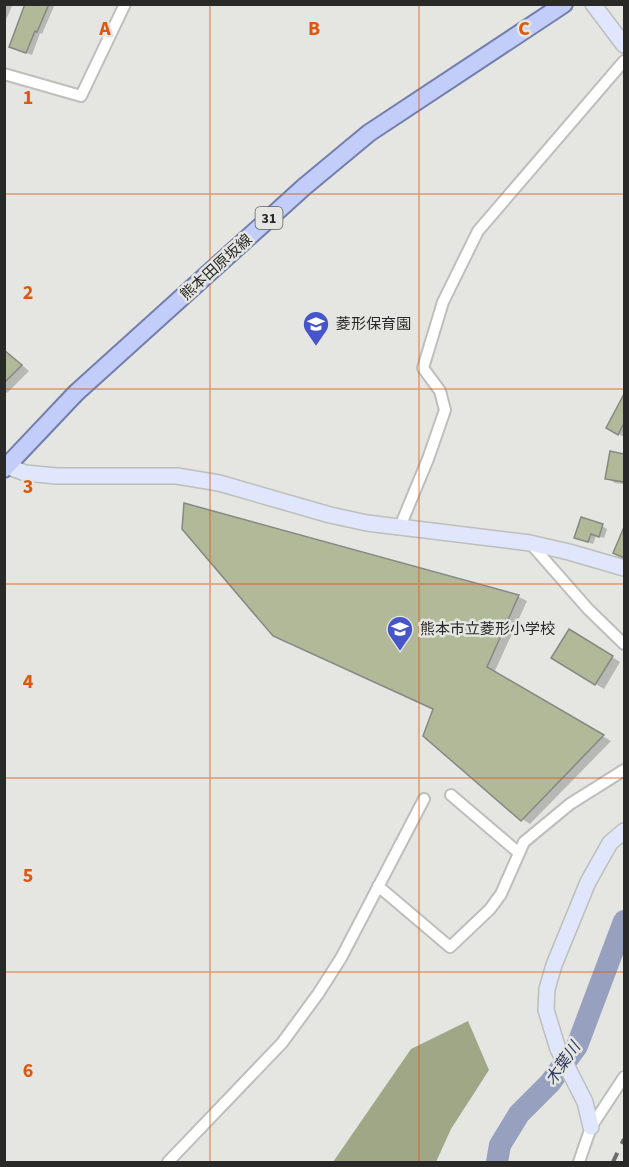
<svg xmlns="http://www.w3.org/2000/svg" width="629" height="1167" viewBox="0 0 629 1167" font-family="'Source Sans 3','Noto Sans JP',sans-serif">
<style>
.forest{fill:#9fa787}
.shadow{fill:#0003}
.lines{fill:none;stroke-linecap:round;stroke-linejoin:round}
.river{stroke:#97a0be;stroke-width:22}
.building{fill:#b1b999;stroke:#878884;stroke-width:1.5}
.street-casing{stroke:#bdbfba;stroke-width:14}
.secondary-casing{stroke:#bdbfba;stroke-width:18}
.primary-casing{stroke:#727ead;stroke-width:20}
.street{stroke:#fff;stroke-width:10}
.secondary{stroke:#e0e6fc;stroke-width:15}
.primary{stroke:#c2cdf9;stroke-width:16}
.rail{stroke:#6c6d6a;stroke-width:4;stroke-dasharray:10 10;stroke-linecap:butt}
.grid{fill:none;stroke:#de570d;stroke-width:1.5;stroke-opacity:0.55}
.labels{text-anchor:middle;stroke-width:5;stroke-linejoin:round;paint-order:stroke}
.shield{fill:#e5e6e1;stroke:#616260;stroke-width:1.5}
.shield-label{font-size:14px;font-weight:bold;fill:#292a28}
.street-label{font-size:15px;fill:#292a28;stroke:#e5e6e1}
.poi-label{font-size:15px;fill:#292a28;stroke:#e5e6e1;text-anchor:start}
.water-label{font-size:16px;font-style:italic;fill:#2e3762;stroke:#e5e6e1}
.grid-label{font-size:20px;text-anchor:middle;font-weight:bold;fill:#de570d;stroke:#e5e6e1;stroke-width:5;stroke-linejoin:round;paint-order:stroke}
</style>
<rect width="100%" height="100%" fill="#e5e6e1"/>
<path class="forest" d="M468 1021 489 1070 451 1129 436 1162H333L411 1049Z"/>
<path class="shadow" d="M4 4H13L4 24Z
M27 4H55L42 34 40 33 32 55 16 49Z
M4 350 29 371 7 393 4 391Z
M624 399V437L608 428Z
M611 453 624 456V484L615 483 607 478Z
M185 505 519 597 527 601 494 673 611 741 530 824 522 819 435 709Z
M602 526 607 529 604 538 596 536 593 544 581 540Z
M578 636 620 662 604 689 596 684Z"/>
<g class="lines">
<path class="river" d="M497 1162 500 1145 519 1114 550 1083 577 1046 624 921"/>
</g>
<path class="building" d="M25 4H49L37 32 35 31 26 53 9 47Z
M4 350 22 365 4 383Z
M624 394V423L618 435 606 428Z
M610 451 624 454V482L605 479Z
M184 503 519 595 487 667 604 735 521 821 423 736 433 709 273 636 182 529Z
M581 517 603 524 599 537 591 534 588 542 574 538Z
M624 527V558L613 553Z
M569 629 613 656 595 685 551 658Z"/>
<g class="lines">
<g class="street-casing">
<path id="street" d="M4 74 81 96 125 4
M399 529 428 459 445 410 440 391 423 368 443 302 478 231 624 61
M530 543 588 609 624 644
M451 795 519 853
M378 886 450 947 490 909 501 894 524 842 570 804 624 770
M168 1162 282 1043 318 994 341 958 424 799
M579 1162 591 1127 624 1077"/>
</g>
<g class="secondary-casing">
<path id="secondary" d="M593 4 624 45
M4 465 25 473 57 476H177L219 483 330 515 367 523 530 543 569 552 624 568
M591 1127 585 1102 558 1049 546 1010 547 989 554 965 588 882 610 843 624 831"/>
</g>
<g class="primary-casing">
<path id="primary" d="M4 469 76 393 304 187 369 133 564 4"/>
</g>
<use href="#street" class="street"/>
<use href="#secondary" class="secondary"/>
<use href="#primary" class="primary"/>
<path class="rail" d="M613 1162 624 1139"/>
</g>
<path class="grid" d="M210 4V1162M419 4V1162M4 194H624M4 389H624M4 584H624M4 778H624M4 972H624"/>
<defs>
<g id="school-pin" transform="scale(1.35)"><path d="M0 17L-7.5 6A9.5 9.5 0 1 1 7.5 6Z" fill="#4755ca" stroke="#e5e6e1"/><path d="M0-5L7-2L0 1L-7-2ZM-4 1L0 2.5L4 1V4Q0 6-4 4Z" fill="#fff"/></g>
</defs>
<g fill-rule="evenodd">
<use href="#school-pin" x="316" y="324"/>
<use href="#school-pin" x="400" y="629"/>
</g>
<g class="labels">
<rect class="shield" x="255.5" y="207" width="27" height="22" rx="4.5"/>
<g class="shield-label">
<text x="269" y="223">31</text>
</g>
<g class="street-label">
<text transform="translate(216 267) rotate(-42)" y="5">熊本田原坂線</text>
</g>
<g class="poi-label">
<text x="336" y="329">菱形保育園</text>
<text x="420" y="634">熊本市立菱形小学校</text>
</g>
<g class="water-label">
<text transform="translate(562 1063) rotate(-55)" y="6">木葉川</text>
</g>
</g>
<g class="grid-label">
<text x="105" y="35">A</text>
<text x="314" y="35">B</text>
<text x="524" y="35">C</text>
<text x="28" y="104">1</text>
<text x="28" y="299">2</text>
<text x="28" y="493">3</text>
<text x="28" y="688">4</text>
<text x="28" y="882">5</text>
<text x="28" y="1077">6</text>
</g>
<rect width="629" height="1167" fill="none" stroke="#292a28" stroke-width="12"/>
</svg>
